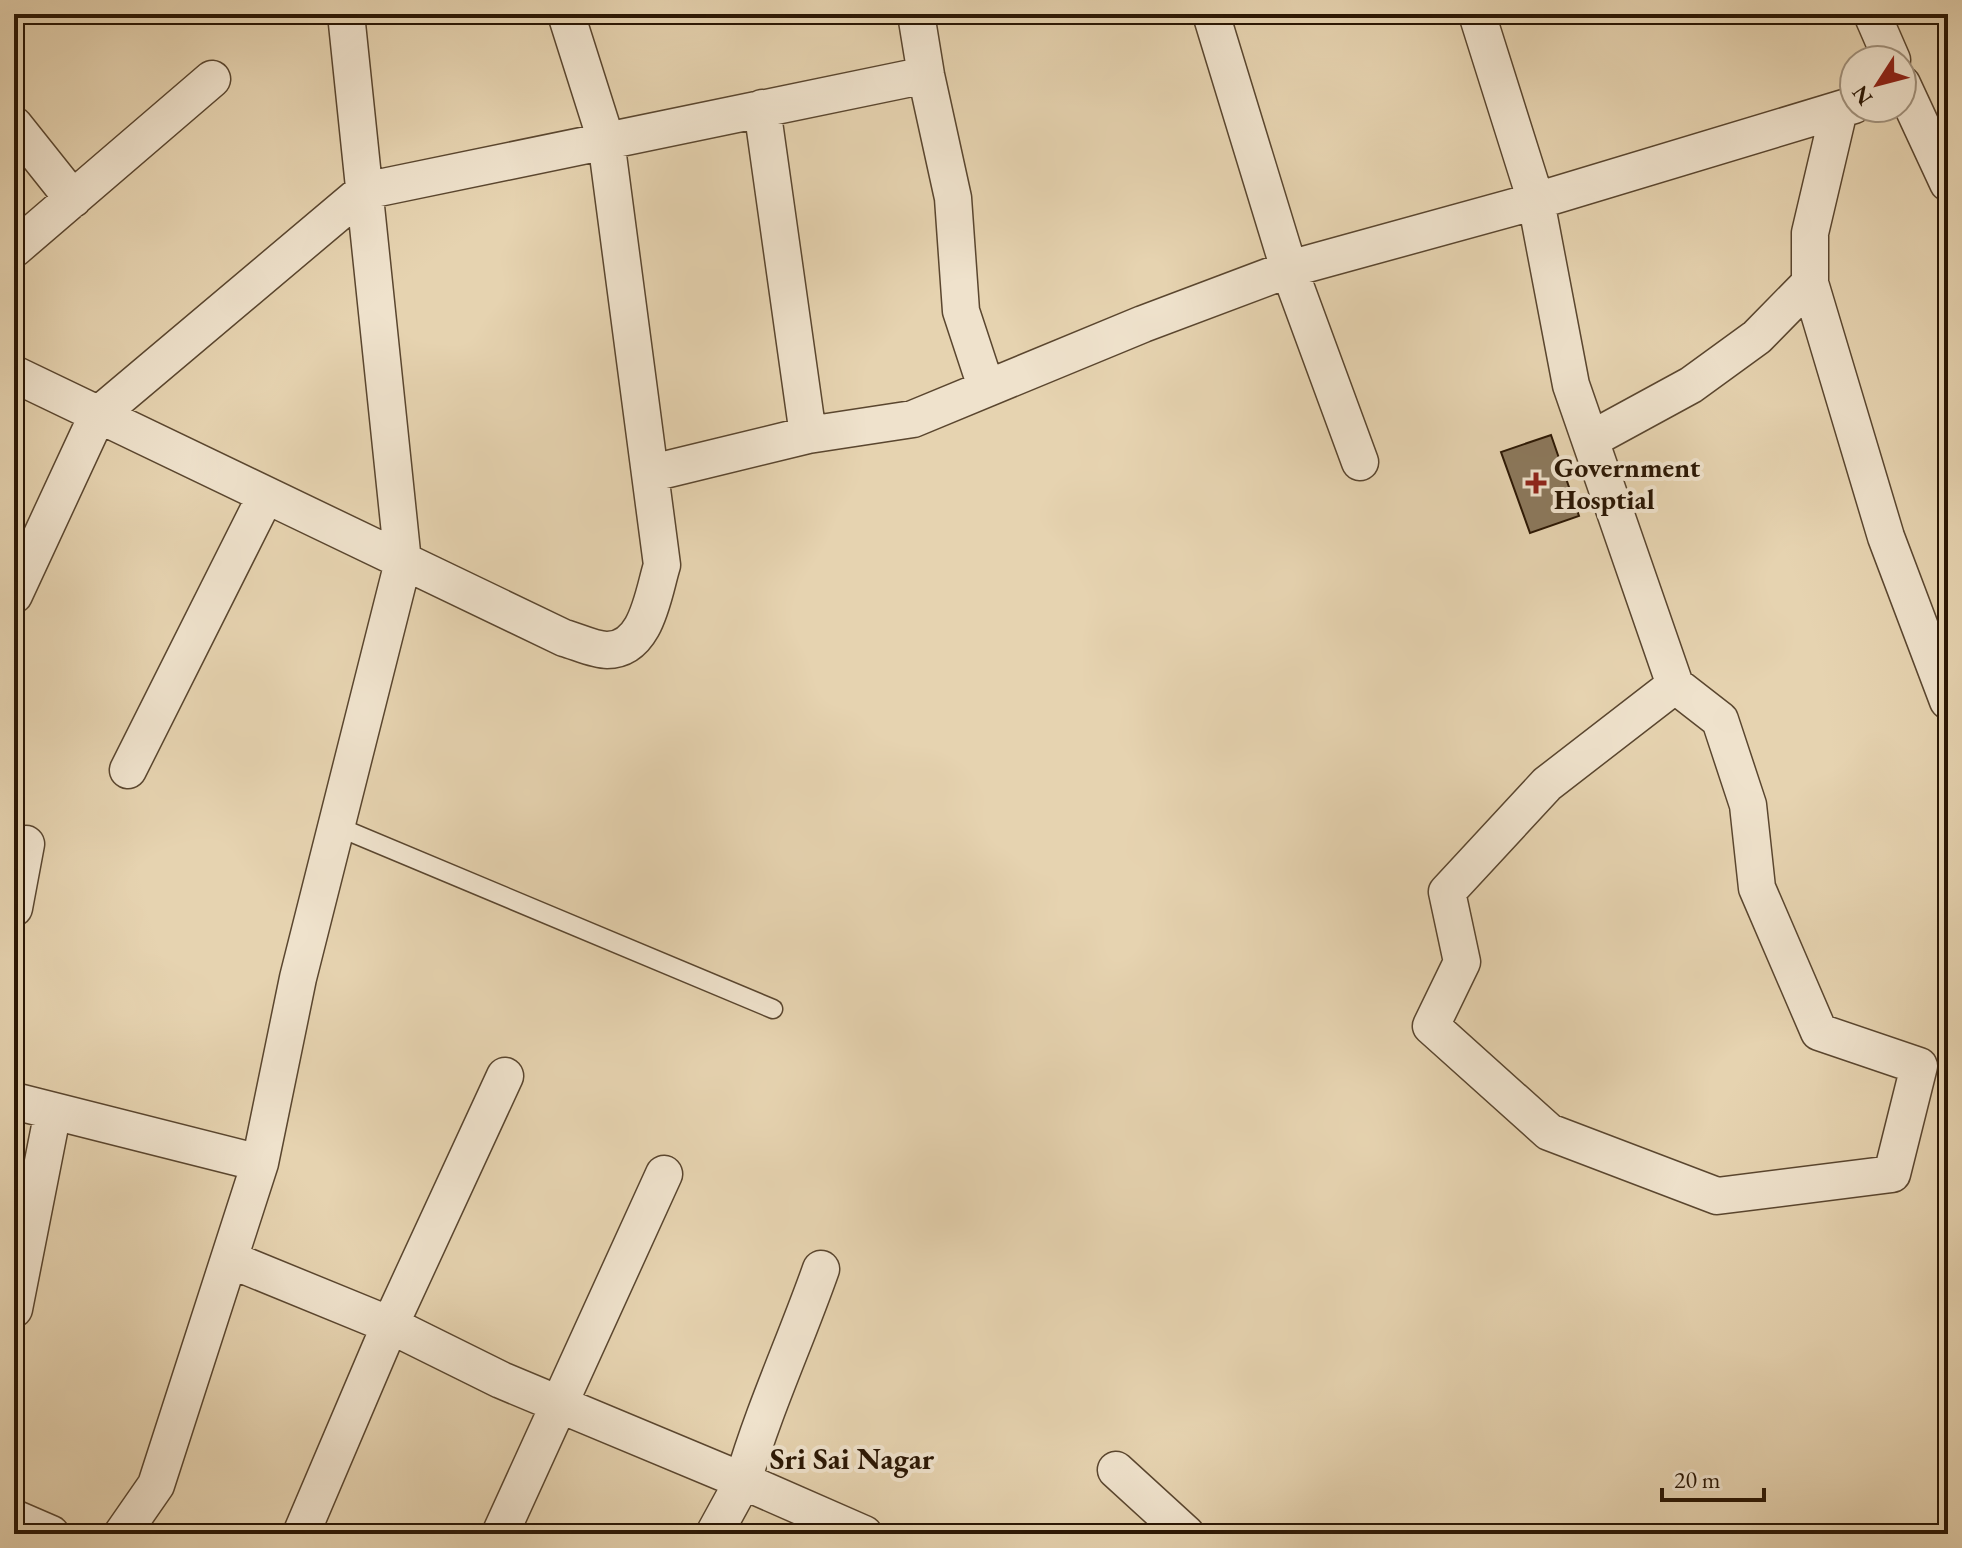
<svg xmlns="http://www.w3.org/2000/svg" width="1962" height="1548" viewBox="0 0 1962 1548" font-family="'EB Garamond',serif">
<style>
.building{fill:#8c795d;stroke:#2b1704;stroke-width:2}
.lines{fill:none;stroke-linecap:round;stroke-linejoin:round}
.lane-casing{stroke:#5a462f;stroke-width:21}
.street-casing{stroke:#5a462f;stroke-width:39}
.lane{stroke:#efe2cc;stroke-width:18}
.street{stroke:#efe2cc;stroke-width:36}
.poi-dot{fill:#8f2418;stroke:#efe2cc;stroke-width:3}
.labels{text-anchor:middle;stroke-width:8;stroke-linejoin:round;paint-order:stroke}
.poi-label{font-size:28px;font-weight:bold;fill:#2b1704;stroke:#efe2cc;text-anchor:start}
.neighbourhood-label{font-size:30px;font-weight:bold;fill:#2b1704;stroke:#efe2cc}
</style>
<rect width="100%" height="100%" fill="#e6d3b0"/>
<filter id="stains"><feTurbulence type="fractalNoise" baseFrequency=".0025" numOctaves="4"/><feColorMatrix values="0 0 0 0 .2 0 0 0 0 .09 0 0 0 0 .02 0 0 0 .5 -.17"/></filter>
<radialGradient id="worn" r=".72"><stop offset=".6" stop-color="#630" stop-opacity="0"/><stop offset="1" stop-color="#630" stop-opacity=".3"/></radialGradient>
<path class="building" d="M1551 435 1579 516 1530 533 1501 452Z"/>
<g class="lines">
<g class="lane-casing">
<path id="lane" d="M336 826 773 1009"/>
</g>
<g class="street-casing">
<path id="street" d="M916 14 926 75 953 198 961 311 986 387
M1211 14 1289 269 1360 462
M1477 14 1536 201 1571 385 1675 685 1720 720 1748 805 1757 888 1819 1032 1919 1066 1892 1174 1717 1196 1549 1132 1431 1026 1462 962 1447 892 1547 784 1675 685
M1872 14 1892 60
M1902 84 1948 183
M762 108 808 435
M1839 110 1810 233V283L1886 537 1948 701
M14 125 73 199
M14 249 212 79
M14 374 564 638C576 641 594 650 607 650 647 650 653 594 662 565L606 140 566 14
M1590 440 1691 385 1757 337 1810 283
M652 473 808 435 913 419 1143 324 1289 269 1536 201 1854 105
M14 595 97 416 364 191 926 75
M128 770 265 497
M14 908 26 844
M14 1101 260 1163
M231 1260 390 1325 501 1380 743 1481 714 1534
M821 1269C796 1340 764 1409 743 1481L864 1534
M14 1309 53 1111
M1116 1470 1186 1534
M14 1518 51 1534
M122 1534 156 1485 260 1163 298 978 403 562 346 14
M301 1534 390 1325 505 1076
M500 1534 664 1174"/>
</g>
<use href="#lane" class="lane"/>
<use href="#street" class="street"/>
</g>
<path class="poi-dot" d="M1532 471h8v8h8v8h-8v8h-8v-8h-8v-8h8z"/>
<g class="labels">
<g class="poi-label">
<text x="1554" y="477">Government<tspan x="1554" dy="32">Hosptial</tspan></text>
</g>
<g class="neighbourhood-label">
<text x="852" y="1469">Sri Sai Nagar</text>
</g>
</g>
<rect width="1962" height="1548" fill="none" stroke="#e6d3b0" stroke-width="48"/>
<rect x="16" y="16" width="1930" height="1516" fill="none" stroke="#2b1704" stroke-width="4"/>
<rect x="24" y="24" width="1914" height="1500" fill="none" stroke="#2b1704" stroke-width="2"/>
<g transform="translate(1878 84) rotate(234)"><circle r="38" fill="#efe2cc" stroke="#a1917c" stroke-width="2"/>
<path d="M0-6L14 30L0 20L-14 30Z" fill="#8f2418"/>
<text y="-12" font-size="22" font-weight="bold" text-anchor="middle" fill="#2b1704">N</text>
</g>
<path d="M1662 1488v12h102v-12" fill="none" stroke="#2b1704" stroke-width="4"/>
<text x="1674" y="1488" font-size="24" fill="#2b1704" stroke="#efe2cc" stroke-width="6" paint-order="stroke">20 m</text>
<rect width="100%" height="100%" filter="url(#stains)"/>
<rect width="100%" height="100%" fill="url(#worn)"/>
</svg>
